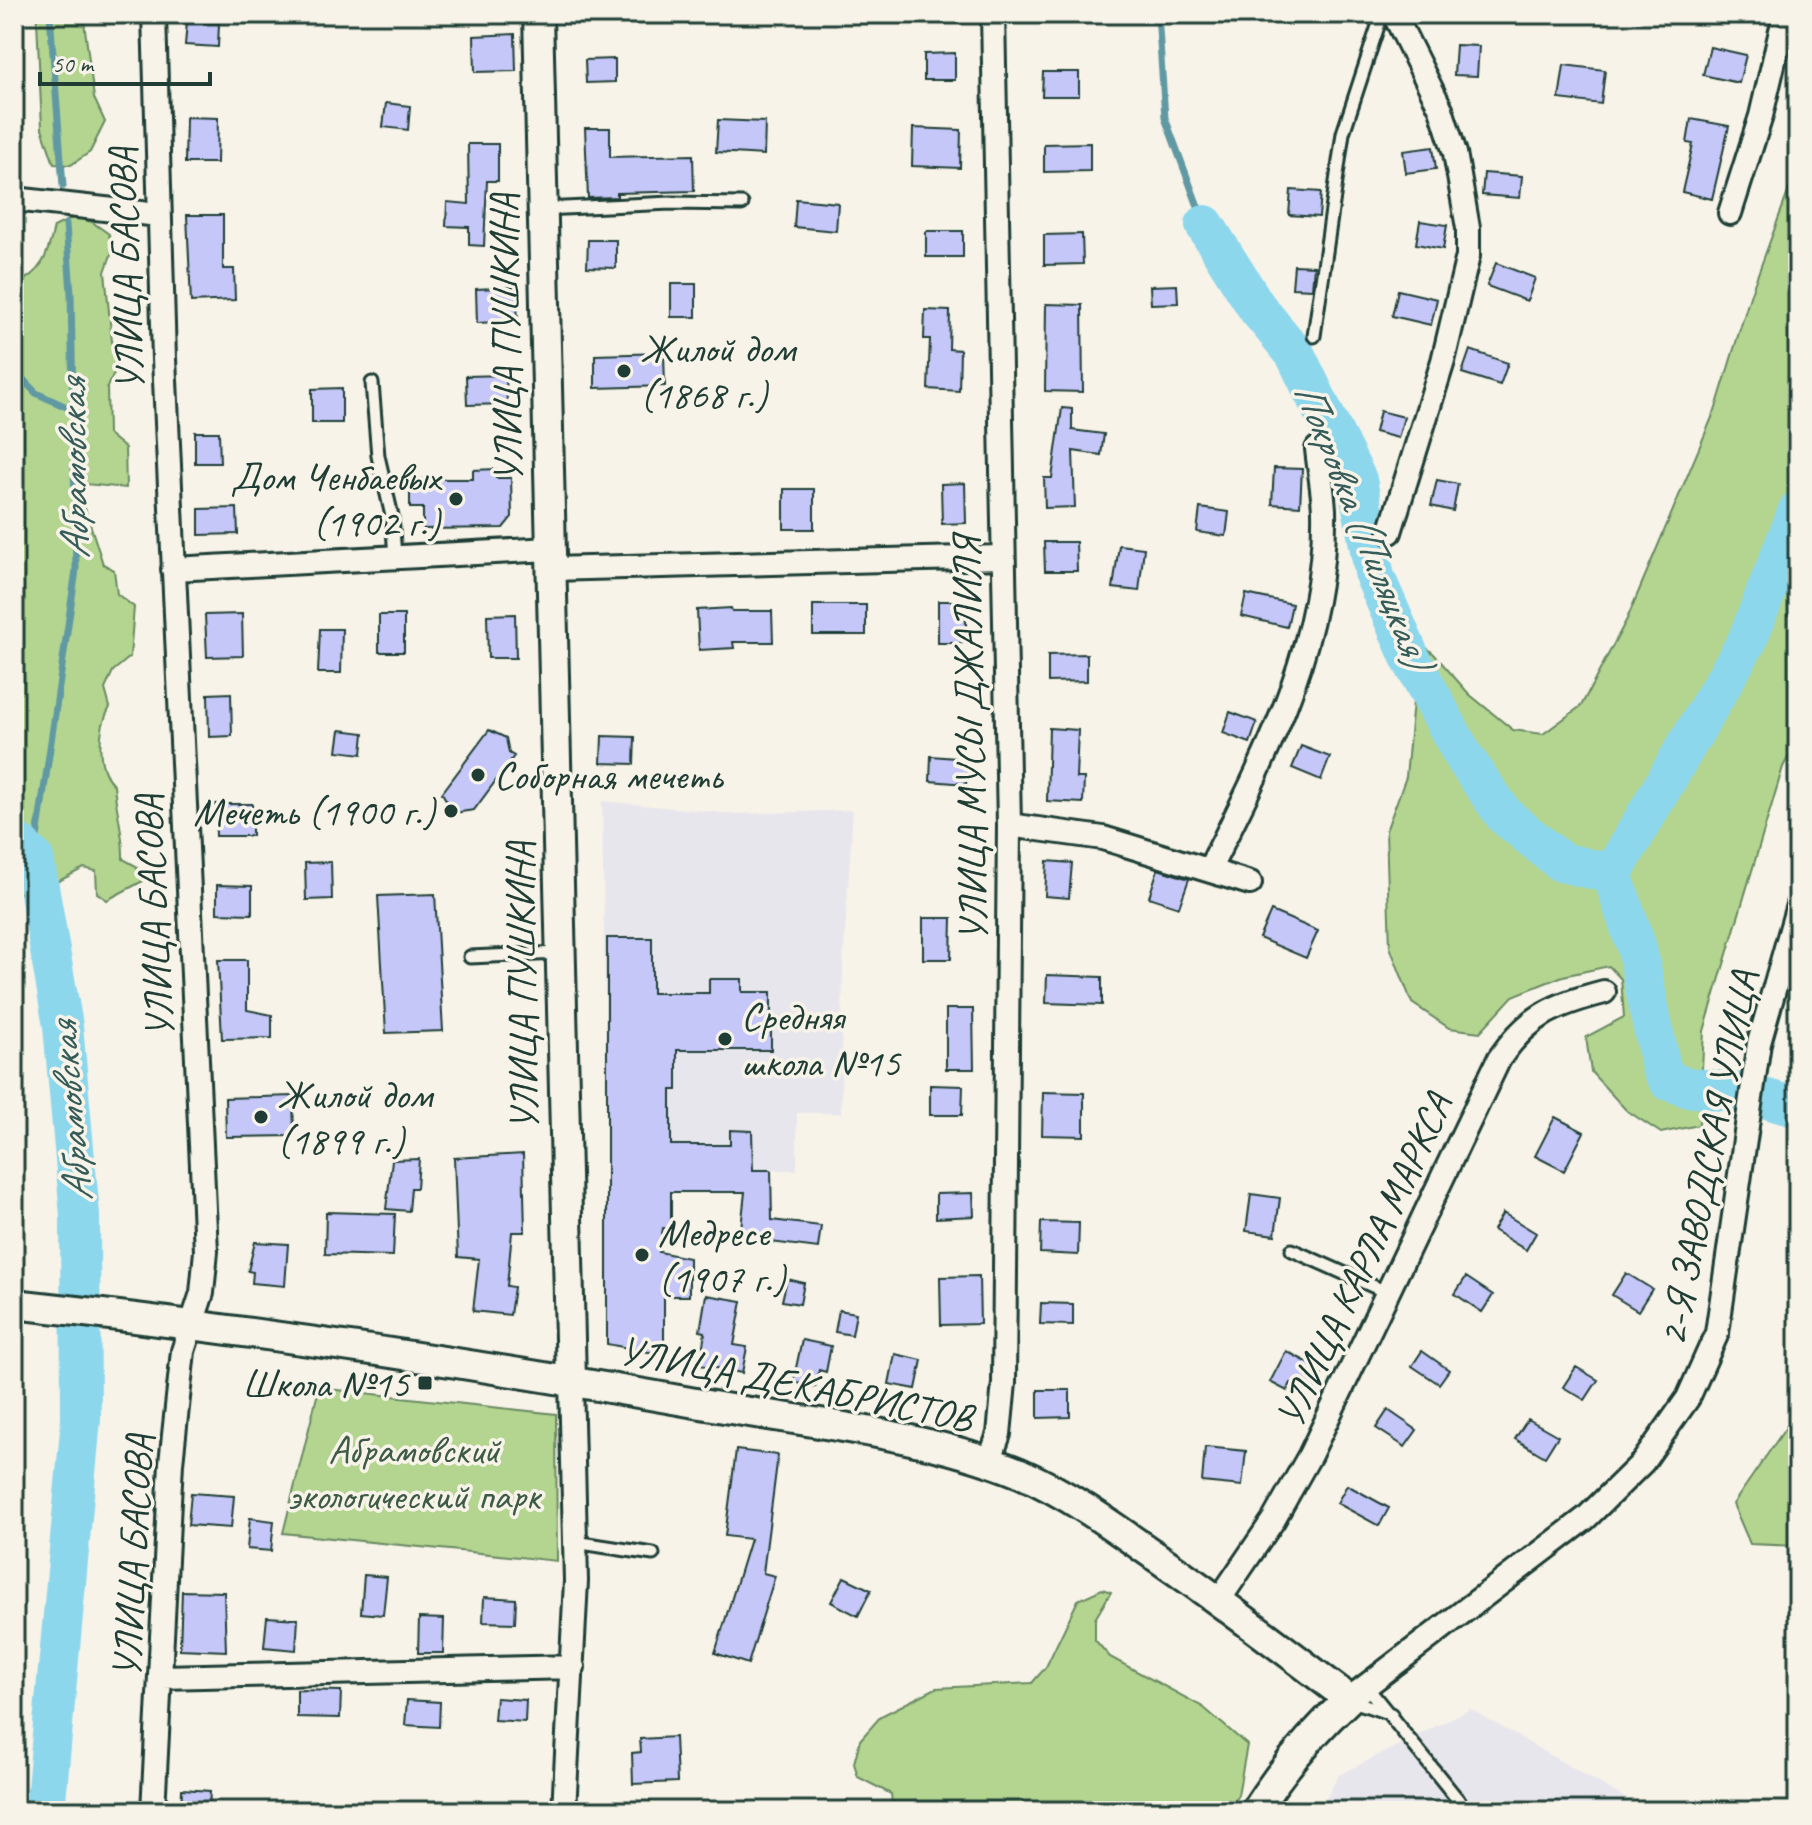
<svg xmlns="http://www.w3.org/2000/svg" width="1812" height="1825" viewBox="0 0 1812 1825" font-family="Caveat,sans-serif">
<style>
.built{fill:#e8e6ed}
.green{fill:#b3d590;stroke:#698962;stroke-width:2}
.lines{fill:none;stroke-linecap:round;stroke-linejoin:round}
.stream{stroke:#6199a3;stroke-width:7}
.river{stroke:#8dd7ed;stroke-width:40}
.building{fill:#c6c7f9;stroke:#1f3d34;stroke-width:2}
.service-casing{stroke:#1f3d34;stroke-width:17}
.minor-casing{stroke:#1f3d34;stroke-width:28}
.tertiary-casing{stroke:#1f3d34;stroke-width:34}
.service{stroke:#f7f3e8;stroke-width:11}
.minor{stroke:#f7f3e8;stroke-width:22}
.tertiary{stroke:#f7f3e8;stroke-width:28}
.poi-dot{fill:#1f3d34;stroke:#f7f3e8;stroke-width:3}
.labels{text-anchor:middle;stroke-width:7;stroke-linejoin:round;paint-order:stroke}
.street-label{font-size:40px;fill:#1f3d34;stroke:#f7f3e8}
.poi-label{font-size:40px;fill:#1f3d34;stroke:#f7f3e8;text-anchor:start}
.park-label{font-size:40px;fill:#3d5b46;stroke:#f7f3e8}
.water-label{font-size:42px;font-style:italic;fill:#355c59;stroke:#f7f3e8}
</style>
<rect width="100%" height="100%" fill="#f7f3e8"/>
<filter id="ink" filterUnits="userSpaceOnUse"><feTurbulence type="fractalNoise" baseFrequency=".0125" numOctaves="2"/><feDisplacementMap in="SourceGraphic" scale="16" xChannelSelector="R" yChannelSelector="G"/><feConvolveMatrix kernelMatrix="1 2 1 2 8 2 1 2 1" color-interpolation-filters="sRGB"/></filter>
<g filter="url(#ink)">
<path class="built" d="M602 801 735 814 853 810 843 965 841 1113H797V1170H753L752 1131H730V1145H607Z
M1470 1709 1648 1811H1319L1339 1775Z"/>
<path class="green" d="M29 14H83L94 98 105 122 90 152 71 165 54 164 42 128 37 20Z
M1798 165V739L1783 767 1704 1031 1699 1125 1661 1133 1626 1110 1591 1072 1586 1037 1624 1017 1621 979 1609 966 1563 976 1513 996 1480 1032 1449 1028 1412 1003 1390 947 1386 831 1406 777 1413 701 1395 622 1434 654 1469 694 1513 730 1543 734 1581 706 1627 619 1716 408 1751 293Z
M74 217 92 222 109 234 112 252 105 272 115 371 107 387 108 434 125 448 126 488 85 484 82 499 103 564 114 570 117 594 134 607 130 657 113 671 105 689 110 707C98 728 95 768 114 785 116 811 124 835 123 859L136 866 143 881 107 900 97 893 96 871 84 868 51 885 14 894V637L19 629 14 594V285C42 274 48 255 54 227Z
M319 1388 556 1414 557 1561 283 1533Z
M1798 1410V1546L1750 1544 1733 1504Z
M1102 1589 1111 1592 1095 1619V1640L1110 1657 1203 1707 1247 1745 1238 1795 1228 1811H893L891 1794 858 1777 854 1763 860 1740 881 1716 936 1688 1032 1683 1046 1667 1078 1600Z"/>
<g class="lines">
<path class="stream" d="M50 14 63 186
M1158 14 1165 118 1205 225
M14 370 36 393 73 410
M34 858 76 570 71 293 66 224"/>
<path class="river" d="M1205 225 1257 308 1295 354 1325 416 1357 480 1375 577 1410 657 1465 759 1505 816 1561 862 1612 874 1637 948 1661 1068 1669 1081 1686 1087 1750 1094 1798 1108
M14 840 34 858 63 1026 80 1215 81 1419 45 1811
M1612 874 1747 641 1798 510"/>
</g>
<path class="building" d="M187 22 219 23 218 47 185 45Z
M515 34 516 71 475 72 474 36Z
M1456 45 1479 46 1477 76 1454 75Z
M1710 47 1746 55 1739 83 1703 75Z
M955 53V80H924V54Z
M615 59V82L586 83 585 60Z
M1564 65 1605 70 1601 104 1559 99Z
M1043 72H1079V96H1042Z
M386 103 410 106 408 130 383 127Z
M186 117 218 118 217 163H185Z
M1691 119 1729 126 1712 199 1682 192 1693 144 1687 143Z
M718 120 765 122 764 155 716 152Z
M585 128H610V157L693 155 694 191 617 193V197L588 198Z
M913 128 961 130 960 168 912 166Z
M1090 143V171L1044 172V144Z
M468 144H498V181H487L484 246 469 245V227L446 226 447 202 469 204Z
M1433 147 1436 169 1406 173 1403 151Z
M1484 173 1522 176 1520 198 1482 195Z
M1291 190 1321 192 1319 217 1289 215Z
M796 199 838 203 836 231 794 227Z
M187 215H223V269H234L235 300 191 302Z
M1420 221 1447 225 1443 249 1416 244Z
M926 231H963V257H926Z
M1082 234 1083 264 1044 265V235Z
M588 240H616V268L587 267Z
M1496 263 1535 278 1527 301 1487 286Z
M1294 265 1314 266 1312 289 1292 288Z
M671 284H696V317H671Z
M1177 285 1178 303 1151 304 1150 286Z
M516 287 518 321 477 323 476 289Z
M1398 290 1437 299 1431 325 1392 316Z
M1046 304 1082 305 1083 392 1045 391Z
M925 310 950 311 949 349 960 350 959 391 928 389 930 339H924Z
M1470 350 1508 363 1500 385 1462 373Z
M664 353 665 386 595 388V355Z
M506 375 507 404 467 405 466 376Z
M342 388V423H312V389Z
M1062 408 1072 409V430L1104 434 1101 455 1073 451 1075 507 1045 508 1044 478H1052Z
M1380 411 1404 417 1398 438 1375 432Z
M195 432H219L220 463H195Z
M1274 468 1302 469 1300 506 1272 504Z
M496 469V478H511L512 517 503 528 423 529V508H410V479H473V470Z
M1437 480 1458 484 1453 511 1431 506Z
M965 483 966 523 942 524 941 484Z
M784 489H814V529H784Z
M237 508 238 534 199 535V509Z
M1200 508 1229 512 1226 536 1197 532Z
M1044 542H1076L1077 571H1045Z
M1119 545 1144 548 1139 591 1113 588Z
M1246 594 1292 604 1287 627 1241 616Z
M938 601H966V643H938Z
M813 605H866V635H813Z
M731 608 732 611H772L773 642H733L734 648 699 650 697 610Z
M242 614 243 656 207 657 205 615Z
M515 614 516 658H488L487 615Z
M379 615H404V652H379Z
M320 629H342L341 673H318Z
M1087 654V681L1048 682V655Z
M231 693 232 736 209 737 208 694Z
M1230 712 1257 722 1250 743 1223 733Z
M1049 728 1078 730 1076 778H1084L1083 803 1047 801Z
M340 730 364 733 362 754 337 751Z
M489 730 506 738 509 753 514 756 474 810 454 813 442 793Z
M602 736 635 737 634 764 601 763Z
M1301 746 1330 757 1321 780 1292 768Z
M931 756 968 759 966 784 930 781Z
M215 804H252V836H216Z
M1047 861 1072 863 1069 898 1045 896Z
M331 862 332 899 306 900 305 863Z
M1158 869 1189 879 1179 907 1149 897Z
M217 885 252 886V914L217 913Z
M435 894 443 1031 386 1033 378 896Z
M1271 911 1318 931 1306 958 1259 938Z
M923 918H952L951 959H923Z
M607 938H652V993H709V979H742V992H771V1050H677V1090H671V1145H730V1130L752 1131 753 1170H771L772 1220 821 1226 818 1248 740 1238 745 1192H671V1229L663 1228 659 1252 689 1258V1296H664V1355L607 1344Z
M218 960H247V1010L272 1015V1038L222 1039Z
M1047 975 1102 977V1005L1046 1003Z
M946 1009H973L974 1069H946Z
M930 1085 963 1086 962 1115H930Z
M1043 1092 1084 1093V1136L1042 1135Z
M293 1096 294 1136 226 1137 225 1098Z
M1555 1117 1584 1132 1564 1171 1535 1156Z
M523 1154 525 1232H512L507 1286 514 1287 510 1315 473 1311 479 1259 458 1257 454 1158Z
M419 1159 417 1188H411L409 1211 386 1209 392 1160Z
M973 1193 974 1216 936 1218V1194Z
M1251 1194 1280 1198 1275 1235 1246 1231Z
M326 1212 395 1214 393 1256 325 1254Z
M1503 1213 1536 1233 1526 1250 1493 1230Z
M1041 1222 1079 1223 1078 1255 1040 1253Z
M255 1242 288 1244 285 1286 252 1283 253 1272 248 1271Z
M1626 1273 1652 1289 1638 1311 1612 1295Z
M979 1276 980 1324 941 1325 940 1277Z
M1466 1277 1493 1295 1482 1312 1455 1294Z
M787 1279 804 1283 800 1304 782 1301Z
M706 1295 742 1301 734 1345 747 1347 742 1373 700 1365 705 1332 700 1331Z
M1041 1303 1073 1304V1325L1040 1324Z
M839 1310 856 1313 852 1335 835 1332Z
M802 1340 831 1346 826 1372 819 1370 815 1387 793 1382Z
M1286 1351 1324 1371 1312 1394 1291 1383 1287 1391 1270 1382Z
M1422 1351 1449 1370 1439 1384 1412 1366Z
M895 1354 922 1360 916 1389 889 1384Z
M1576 1367 1598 1380 1585 1400 1563 1387Z
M1038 1390H1070V1417L1038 1418Z
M1388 1410 1417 1430 1405 1447 1376 1428Z
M1528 1419 1558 1436 1545 1457 1515 1439Z
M1205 1447 1246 1451 1242 1486 1202 1482Z
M736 1450 778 1455 763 1573 775 1576 748 1664 715 1653 750 1539 725 1536Z
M1347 1485 1389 1508 1379 1526 1337 1503Z
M191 1493 234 1496 231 1528 188 1525Z
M250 1518 274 1521 271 1551 247 1549Z
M364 1575 387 1577 383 1615 361 1613Z
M844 1577 871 1590 858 1616 831 1602Z
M182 1591 224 1592 226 1651 180 1649Z
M484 1597 516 1599 515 1623 483 1622Z
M267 1617 298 1619 296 1650 264 1647Z
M419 1618 444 1619 443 1653H418Z
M297 1690 341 1691 340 1718 297 1717Z
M496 1698 526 1700 525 1722 494 1720Z
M407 1700 440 1702 439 1727 405 1725Z
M675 1737 677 1782 633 1784 632 1753 641 1752 640 1739Z
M182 1789 210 1791 209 1811H181Z"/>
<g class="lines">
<g class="service-casing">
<path id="service" d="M543 209 671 203 742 204
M1314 336 1343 133 1382 14
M372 383 378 456 392 516 395 557
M470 957 559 953
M1292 1250 1386 1292
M575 1542 653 1554
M1366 1686 1467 1811
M1350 1700 1391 1714"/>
</g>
<g class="minor-casing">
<path id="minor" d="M14 199 159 215
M1730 213 1761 116 1785 14
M1390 532 1443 361 1468 256V228L1455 153 1441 109 1394 14
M173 569 550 549
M551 569 1001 557
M1009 825 1103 838 1250 883
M1210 868C1266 756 1327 640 1324 510 1323 490 1319 469 1317 449
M989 1462 999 1434 1004 1383 1009 825 993 14
M1219 1600 1274 1519 1310 1455 1499 1059C1529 1015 1554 1005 1604 992
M162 1677 573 1667
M1349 1699 1586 1518 1643 1462 1688 1398 1717 1333 1759 1043 1798 905
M153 1811 171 1463 183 1351 202 1293 206 1251 164 359 154 14
M564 1811 576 1581 571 1381"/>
</g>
<g class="tertiary-casing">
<path id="tertiary" d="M538 14 571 1381
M14 1304C246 1329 477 1364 707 1405 810 1423 922 1433 1020 1473 1066 1493 1107 1522 1148 1551 1217 1598 1283 1649 1349 1699 1312 1733 1282 1769 1255 1811"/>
</g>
<use href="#service" class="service"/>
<use href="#minor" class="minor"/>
<use href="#tertiary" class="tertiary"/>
</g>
</g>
<g class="poi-dot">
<circle cx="624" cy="371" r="8"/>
<circle cx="456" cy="499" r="8"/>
<circle cx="478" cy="775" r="8"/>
<circle cx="451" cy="811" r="8"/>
<circle cx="725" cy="1039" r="8"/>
<circle cx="261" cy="1117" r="8"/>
<circle cx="642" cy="1255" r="8"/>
<rect x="417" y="1375" width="16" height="16" rx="4"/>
</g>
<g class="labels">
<g class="street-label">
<text transform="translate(125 269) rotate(-92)" y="14">УЛИЦА БАСОВА</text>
<text transform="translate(505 338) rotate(-91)" y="14">УЛИЦА ПУШКИНА</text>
<text transform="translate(969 739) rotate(-91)" y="14">УЛИЦА МУСЫ ДЖАЛИЛЯ</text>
<text transform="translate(153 916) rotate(-93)" y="14">УЛИЦА БАСОВА</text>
<text transform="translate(521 986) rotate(-91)" y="14">УЛИЦА ПУШКИНА</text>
<text transform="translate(1707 1158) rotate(-79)" y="14">2-Я ЗАВОДСКАЯ УЛИЦА</text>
<text transform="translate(1363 1260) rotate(-65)" y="14">УЛИЦА КАРЛА МАРКСА</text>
<text transform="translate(796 1383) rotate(11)" y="14">УЛИЦА ДЕКАБРИСТОВ</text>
<text transform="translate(132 1556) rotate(-87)" y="14">УЛИЦА БАСОВА</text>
</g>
<g class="poi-label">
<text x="640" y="362">Жилой дом<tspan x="640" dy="46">(1868 г.)</tspan></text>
<text x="440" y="490" text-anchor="end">Дом Ченбаевых<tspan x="440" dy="46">(1902 г.)</tspan></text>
<text x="494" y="789">Соборная мечеть</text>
<text x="435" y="825" text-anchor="end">Мечеть (1900 г.)</text>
<text x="741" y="1030">Средняя<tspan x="741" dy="46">школа №15</tspan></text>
<text x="277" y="1108">Жилой дом<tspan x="277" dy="46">(1899 г.)</tspan></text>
<text x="658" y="1246">Медресе<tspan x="658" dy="46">(1907 г.)</tspan></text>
<text x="409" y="1397" text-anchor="end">Школа №15</text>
</g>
<g class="park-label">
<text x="414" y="1463">Абрамовский<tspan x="414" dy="46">экологический парк</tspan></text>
</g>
<g class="water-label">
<text transform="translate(72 469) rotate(-91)" y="15">Абрамовская</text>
<text transform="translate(1364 524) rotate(68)" y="15">Покровка (Пиляцкая)</text>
<text transform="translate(69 1112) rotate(-95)" y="15">Абрамовская</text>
</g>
</g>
<rect width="1812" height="1825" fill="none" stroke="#f7f3e8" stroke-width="48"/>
<rect x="24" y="24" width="1764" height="1777" fill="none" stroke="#1f3d34" stroke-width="3" filter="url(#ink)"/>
<path d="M40 72v12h170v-12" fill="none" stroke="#1f3d34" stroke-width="4"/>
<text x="52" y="72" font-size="24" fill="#1f3d34" stroke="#f7f3e8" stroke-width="6" paint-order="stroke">50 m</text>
</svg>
